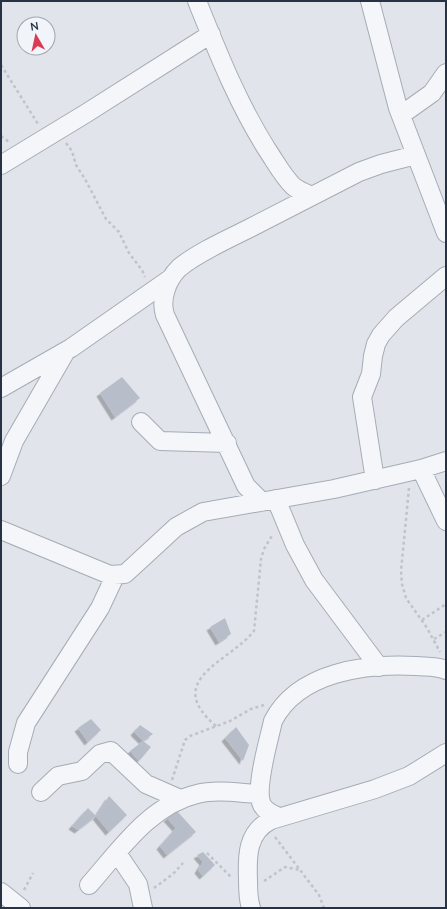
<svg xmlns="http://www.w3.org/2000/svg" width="447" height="909" viewBox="0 0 447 909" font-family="'Nunito Sans',sans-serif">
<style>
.building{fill:#b7bec9;filter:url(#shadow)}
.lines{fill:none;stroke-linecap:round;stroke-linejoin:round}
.minor-casing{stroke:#a5acb6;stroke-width:20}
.path{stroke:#bfc3ca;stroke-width:2.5;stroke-dasharray:3 3;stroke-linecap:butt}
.minor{stroke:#f4f6f9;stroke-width:18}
</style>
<defs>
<filter id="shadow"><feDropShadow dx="-3.5" dy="3.5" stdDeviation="0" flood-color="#0004"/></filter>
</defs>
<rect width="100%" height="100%" fill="#e1e5eb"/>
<path class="building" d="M122 377 140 398 115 417 100 393Z
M225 618 231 634 219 642 210 627Z
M91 719 101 730 88 742 78 728Z
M140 725 153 734 143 741 134 732Z
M236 727 249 745 243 761 225 738Z
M143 741 151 747 139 761 130 751Z
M109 796 127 815 109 832 96 816Z
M88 808 96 816 78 830 72 826Z
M177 811 196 832 167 855 160 846 176 828 167 818Z
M203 852 215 865 203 876 198 870 203 862 197 855Z"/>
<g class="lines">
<g class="minor-casing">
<path id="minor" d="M197 1C218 53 238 104 268 151 276 163 283 176 293 186 299 191 305 193 312 196
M370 1 398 108 446 233
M401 115 432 93 446 73
M1 165 85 114 211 34
M1 388 71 348 170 279
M141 422 160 441 227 443
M421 469 446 521
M1 476 14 441 66 351
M375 480 362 397 371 374 373 356 376 344 381 335 396 318 446 276
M276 499 295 545 314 580 379 667
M262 502 246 486 165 315C160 299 167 280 179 268 197 253 226 240 248 229 285 210 322 191 359 172L381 164 416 155
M1 530 110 575 125 574 176 527 203 512 334 489 421 469 446 461
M18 764V752L26 723 100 608 115 576
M41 792 58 776 82 771 100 754 111 751 146 784 180 799
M279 817C272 814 266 812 262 805 254 789 269 740 273 721 298 672 366 663 416 666 426 667 437 666 446 670
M117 853 138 884 143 908
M89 885C120 850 150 805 197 794 216 789 239 793 259 794
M1 892 21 908
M251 908C248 899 248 889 248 880 247 856 247 832 271 820L375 789 409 776 446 753"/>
</g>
<path class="path" d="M1 65 38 124
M1 136 9 142
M66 143 72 151 76 165 85 179 106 219 119 232 129 253 142 270 145 277
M409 488 401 571 402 584 406 598 427 628 440 652
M422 620 446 604
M434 639 446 632
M216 726C162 680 228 663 254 631L261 559 264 549 273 534
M172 780 185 740 190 736 230 721 251 709 264 705
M275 837 319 895 324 908
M207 853 232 878
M264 881 285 867 300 870
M154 888 173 874 183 863
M24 890 33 873"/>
<use href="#minor" class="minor"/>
</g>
<rect width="447" height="909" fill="none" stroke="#273245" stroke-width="4"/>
<g transform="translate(36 36) rotate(351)"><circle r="19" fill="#f1f4f8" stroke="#a0a6b0"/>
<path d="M0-3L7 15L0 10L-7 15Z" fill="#dd3955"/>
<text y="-6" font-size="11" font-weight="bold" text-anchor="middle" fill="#273245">N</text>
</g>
</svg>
